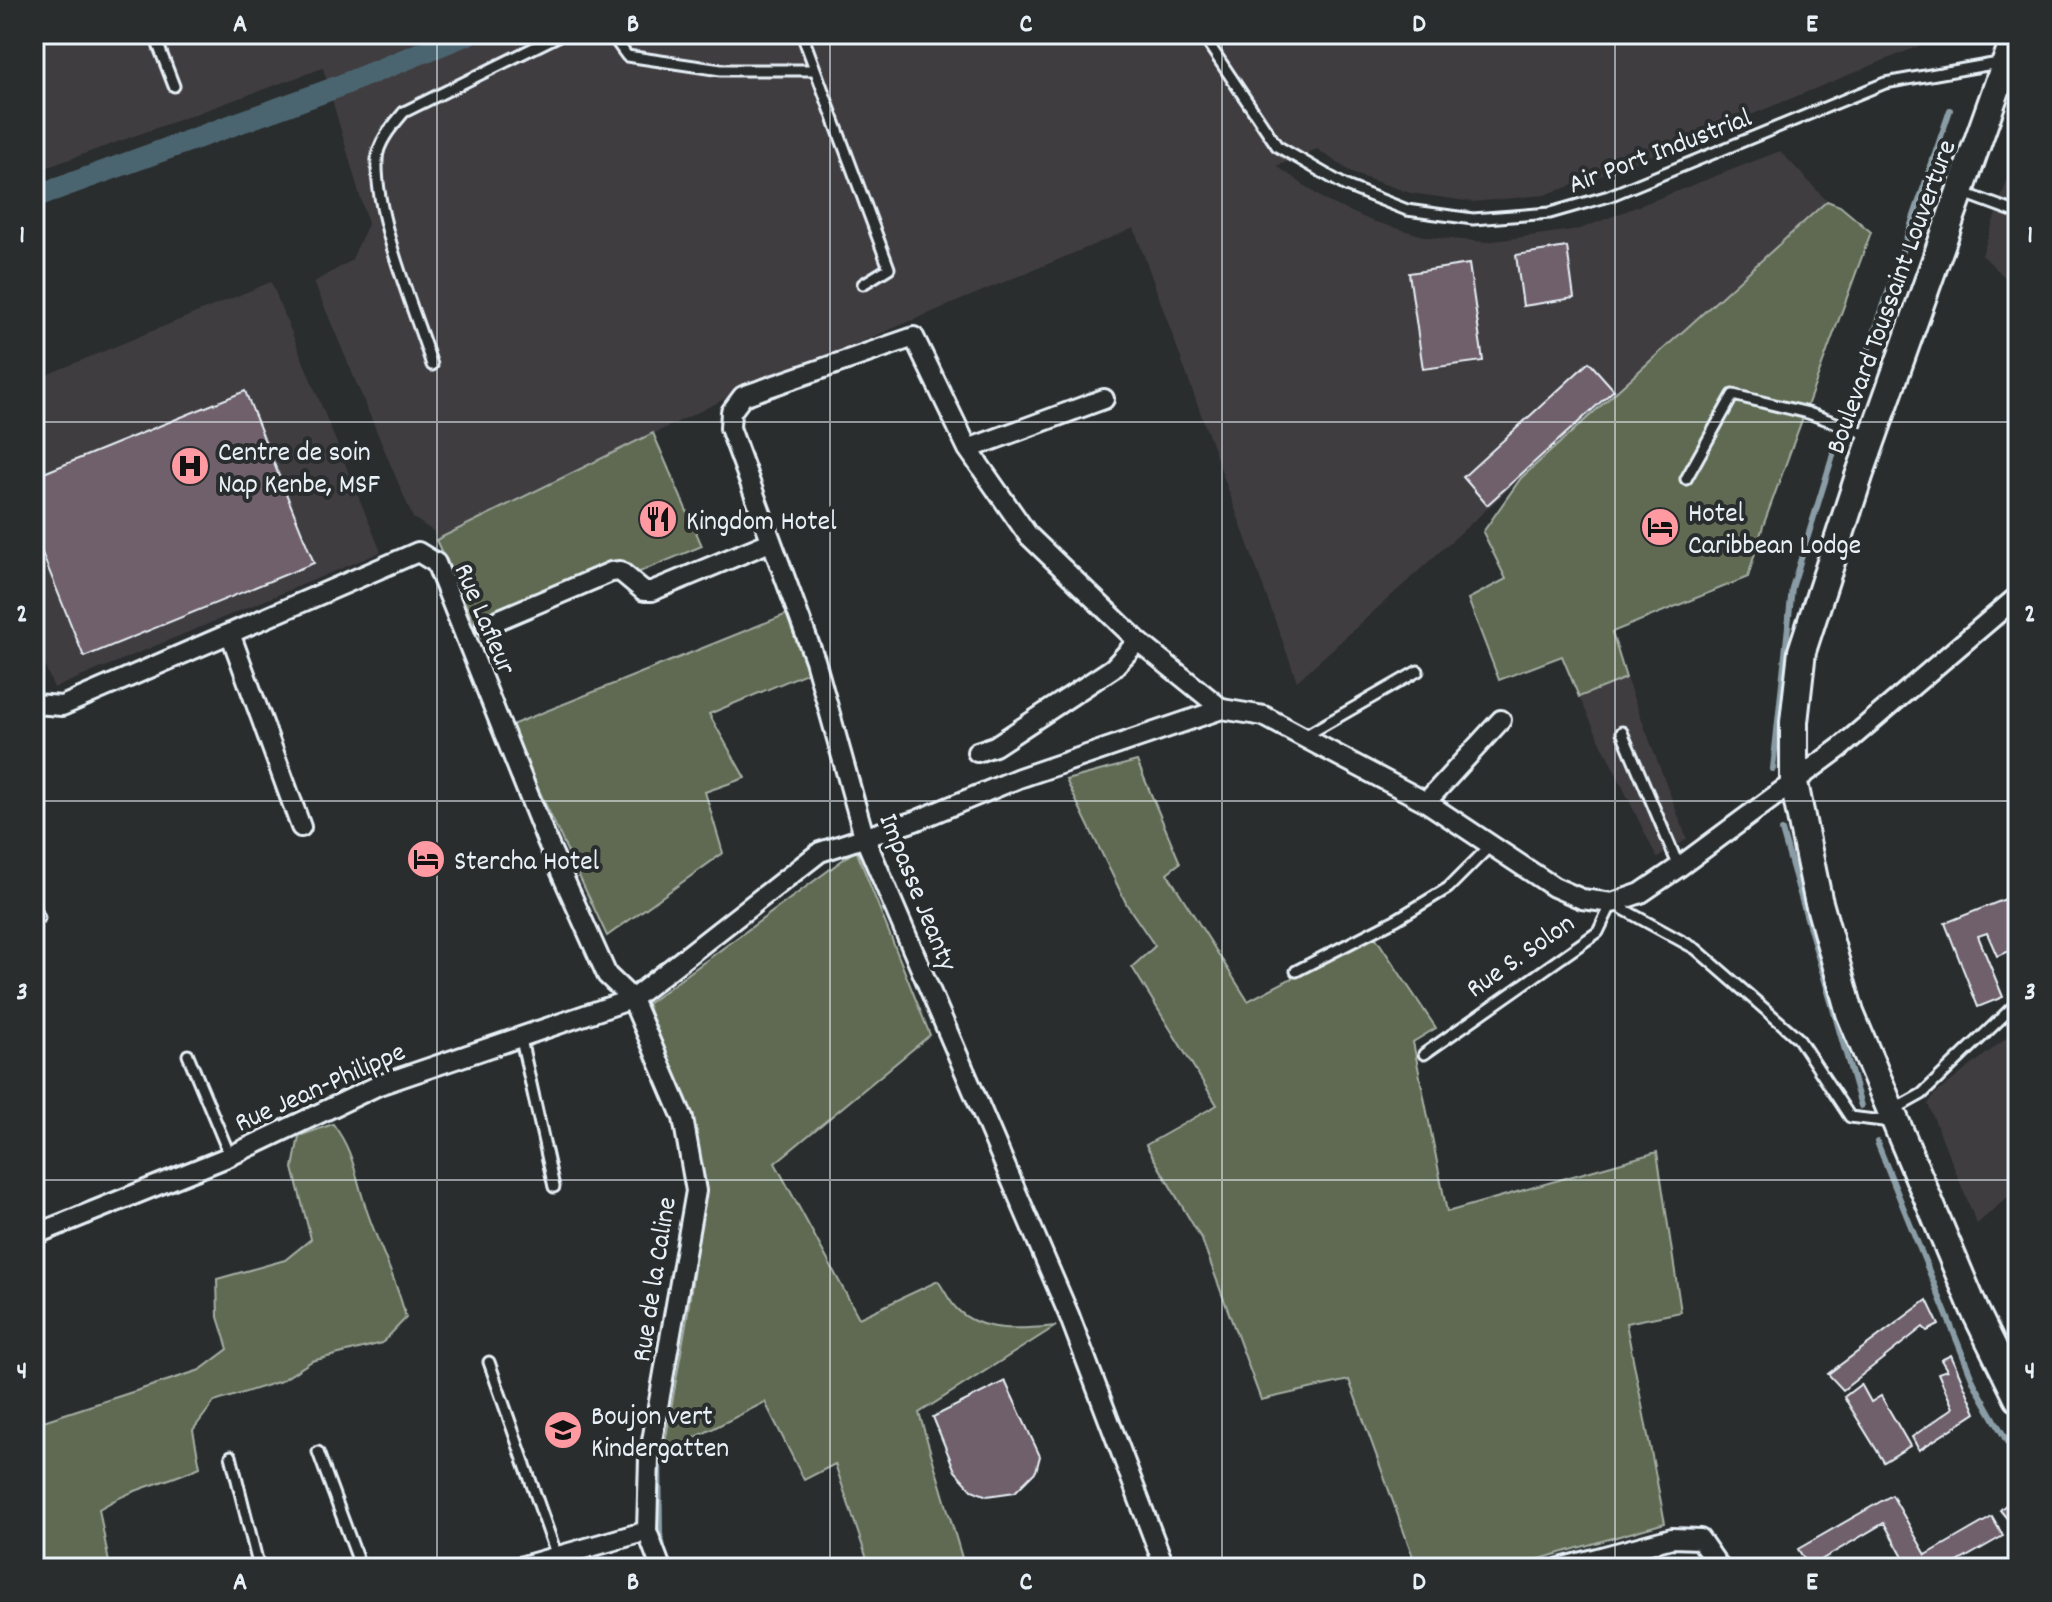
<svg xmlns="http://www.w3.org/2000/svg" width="2052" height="1602" viewBox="0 0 2052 1602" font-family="Dekko,sans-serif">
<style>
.built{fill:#3f3c41}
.green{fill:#606b52;stroke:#a4aea5;stroke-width:2}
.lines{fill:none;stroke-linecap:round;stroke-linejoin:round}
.stream{stroke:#8a9da6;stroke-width:6}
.canal{stroke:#4b656f;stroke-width:22}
.building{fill:#70606c;stroke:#e8f1f8;stroke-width:2}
.lane-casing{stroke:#e8f1f8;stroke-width:15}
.street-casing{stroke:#e8f1f8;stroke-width:24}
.secondary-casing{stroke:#e8f1f8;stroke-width:32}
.lane{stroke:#2a2d2e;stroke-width:9}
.street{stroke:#2a2d2e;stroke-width:18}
.secondary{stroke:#2a2d2e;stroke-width:26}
.grid{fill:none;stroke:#e8f1f8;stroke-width:2;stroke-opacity:0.55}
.labels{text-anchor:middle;stroke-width:8;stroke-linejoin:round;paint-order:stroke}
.street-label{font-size:28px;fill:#e8f1f8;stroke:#2a2d2e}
.poi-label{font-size:28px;fill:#e8f1f8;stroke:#2a2d2e;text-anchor:start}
.neatline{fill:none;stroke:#e8f1f8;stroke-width:3}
.grid-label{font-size:26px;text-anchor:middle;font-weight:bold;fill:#e8f1f8}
</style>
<rect width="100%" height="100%" fill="#2a2d2e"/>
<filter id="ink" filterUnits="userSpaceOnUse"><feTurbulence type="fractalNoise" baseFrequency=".0125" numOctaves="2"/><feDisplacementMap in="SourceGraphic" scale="16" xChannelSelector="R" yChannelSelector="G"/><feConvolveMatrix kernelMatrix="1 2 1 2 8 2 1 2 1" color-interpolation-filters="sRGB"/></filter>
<g filter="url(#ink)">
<path class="built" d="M34 34H1938L1936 39 1617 170 1544 195 1473 202 1411 193 1354 174 1317 149 1277 166 1326 201 1372 221 1427 237 1487 242 1580 229 1780 151 1827 201 1297 681 1134 228 731 396 436 540 433 531 413 518 314 282 351 261 368 224 323 68 34 172Z
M2018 148V290L1982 255Z
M271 282 381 552 54 688 34 640V380Z
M1626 678 1687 839 1657 858 1579 697Z
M2018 1029V1188L1977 1224 1928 1104 1935 1094Z"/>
<path class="green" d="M1827 201 1840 206 1871 232 1763 526 1748 577 1612 632 1626 678 1579 697 1562 656 1499 680 1468 599 1506 579 1483 532 1521 478Z
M653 433 702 546 481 638 436 540Z
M792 612 809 672 709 714 745 778 705 792 723 853 607 936 509 726Z
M1137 761 1180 863 1167 873 1248 1001 1374 935 1436 1028 1413 1042 1447 1212 1657 1152 1681 1312 1626 1323 1665 1523 1508 1568H1417L1349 1380 1261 1400 1202 1240 1146 1145 1217 1105 1132 967 1155 946 1127 905 1066 780Z
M856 850 930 1035 775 1163 859 1318 938 1281C944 1289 949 1301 956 1308 980 1334 1024 1329 1056 1326L919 1413 965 1568H870L835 1464 804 1480 765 1402 663 1454 687 1318 706 1183 683 1096 647 1004Z
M333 1124C355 1153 355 1177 367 1211 379 1247 397 1280 406 1318L382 1343 312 1361 281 1381 214 1402 193 1430 200 1467C163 1484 134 1487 99 1509L110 1568H34V1424L200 1370 228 1349 218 1317 217 1279 285 1260 311 1239 293 1168 299 1136Z"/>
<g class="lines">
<path class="stream" d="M1851 401 1950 110
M1773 769 1792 588 1837 442
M1782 831 1861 1106
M1877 1142 1974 1383 2018 1461
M659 1451 660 1534 665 1555"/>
<path class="canal" d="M34 197 332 89 468 34"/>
</g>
<path class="building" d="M1567 247 1574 298 1523 306 1516 255Z
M1469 264 1483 361 1423 369 1409 273Z
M1589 362 1614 390 1487 505 1463 477Z
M245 391 314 563 84 657 34 533V477Z
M2018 894V931L2015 923 2010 924 2018 948 1997 956 1987 933 1978 936 2003 997 1978 1007 1945 923Z
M1927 1300 1939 1325 1927 1331 1923 1327 1843 1390 1828 1374Z
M1951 1355 1976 1413 1919 1450 1912 1437 1953 1408 1938 1373 1947 1370 1941 1360Z
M1005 1381 1040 1456 1036 1471 1015 1492 987 1496 972 1490 955 1471 933 1417Z
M1861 1384 1871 1402 1881 1396 1910 1446 1884 1462 1844 1397Z
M2018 1494V1532L2000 1510Z
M1892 1495 1926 1555 1992 1517 2003 1536 1947 1568H1909L1884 1523 1809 1567 1798 1549Z"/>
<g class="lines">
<g class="lane-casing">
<path id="lane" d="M154 34 174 86
M611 34 627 56 721 70H815
M802 34 889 268 863 284
M1202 34 1277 146 1346 186 1407 210 1473 219 1550 213 1609 196 1885 83 2004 62
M1961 192 2018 213
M432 365C414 309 375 218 377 160 377 143 393 125 404 112L562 34
M1686 479 1733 395 1808 413 1870 435
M1622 732 1679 867
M1303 737 1418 671
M34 907 39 918
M1296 971 1397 919 1448 888 1490 846
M520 1035 554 1187
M1424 1054 1598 932 1612 903 1696 949 1798 1038 1850 1117 1891 1122
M188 1055 230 1156
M1895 1109 1922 1094 2018 1002
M489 1362 558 1559
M318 1452 361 1568
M231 1456 259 1568"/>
</g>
<g class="street-casing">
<path id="street" d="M968 449 1104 399
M486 625 611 572 620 571 644 591H652L770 542
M230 633 301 827
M34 704 62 706 418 552 436 563 547 841 607 975 632 999 683 1118 696 1191 649 1458 647 1531 661 1568
M977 752 995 746 1113 668 1138 641
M1426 802 1501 720
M34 1235 230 1156 379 1085 632 999 820 852 915 821 1019 778 1222 709
M516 1568 647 1531
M1165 1568 1069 1315 864 836 815 660 730 428 731 412 743 396 914 337 968 449 1028 535 1138 641 1222 709 1264 716 1303 737 1426 802 1554 887 1582 899 1612 903 1641 893 1679 867 1841 747 2018 596
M1560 1568 1672 1538 1700 1539 1720 1568"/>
</g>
<g class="secondary-casing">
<path id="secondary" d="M2016 34 1859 476 1802 651 1794 722V783L1818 899 1850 1013 1975 1311 2018 1398"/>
</g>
<use href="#lane" class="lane"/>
<use href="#street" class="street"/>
<use href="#secondary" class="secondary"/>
</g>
</g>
<path class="grid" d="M437 34V1568M830 34V1568M1222 34V1568M1615 34V1568M34 422H2018M34 801H2018M34 1180H2018"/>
<defs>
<g id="hospital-disc" transform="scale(2)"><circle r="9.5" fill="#ff9aa2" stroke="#2a2d2e"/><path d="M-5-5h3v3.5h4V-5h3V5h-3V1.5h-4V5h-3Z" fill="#111"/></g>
<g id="restaurant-disc" transform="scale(2)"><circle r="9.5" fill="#ff9aa2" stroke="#2a2d2e"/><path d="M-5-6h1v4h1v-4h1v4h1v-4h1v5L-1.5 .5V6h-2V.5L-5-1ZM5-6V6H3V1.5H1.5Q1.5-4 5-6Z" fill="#111"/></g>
<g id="hotel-disc" transform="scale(2)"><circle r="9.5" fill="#ff9aa2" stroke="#2a2d2e"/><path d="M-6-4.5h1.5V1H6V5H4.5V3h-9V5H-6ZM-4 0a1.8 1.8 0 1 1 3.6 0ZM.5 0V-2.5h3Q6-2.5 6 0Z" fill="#111"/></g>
<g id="school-disc" transform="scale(2)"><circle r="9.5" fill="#ff9aa2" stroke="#2a2d2e"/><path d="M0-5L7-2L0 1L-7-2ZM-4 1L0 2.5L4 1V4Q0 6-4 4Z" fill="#111"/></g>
</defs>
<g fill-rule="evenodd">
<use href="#hospital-disc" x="190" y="466"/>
<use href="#restaurant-disc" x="658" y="519"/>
<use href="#hotel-disc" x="1660" y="527"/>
<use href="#hotel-disc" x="426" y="859"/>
<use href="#school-disc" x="563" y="1430"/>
</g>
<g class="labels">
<g class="street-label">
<text transform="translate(1659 149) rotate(-21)" y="10">Air Port Industrial</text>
<text transform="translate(1889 296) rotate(-70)" y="10">Boulevard Toussaint Louverture</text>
<text transform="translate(487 618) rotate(67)" y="10">Rue Lafleur</text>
<text transform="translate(920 891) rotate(68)" y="10">Impasse Jeanty</text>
<text transform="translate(1519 954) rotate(-35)" y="10">Rue S. Solon</text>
<text transform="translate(319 1085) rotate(-24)" y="10">Rue Jean-Philippe</text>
<text transform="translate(652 1279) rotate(-81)" y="10">Rue de la Caline</text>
</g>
<g class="poi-label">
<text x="218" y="460">Centre de soin<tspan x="218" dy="32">Nap Kenbe, MSF</tspan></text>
<text x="1688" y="521">Hotel<tspan x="1688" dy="32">Caribbean Lodge</tspan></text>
<text x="686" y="529">Kingdom Hotel</text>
<text x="454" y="869">Stercha Hotel</text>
<text x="591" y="1424">Boujon vert<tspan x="591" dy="32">Kindergatten</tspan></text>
</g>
</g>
<rect width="2052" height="1602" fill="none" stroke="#2a2d2e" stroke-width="88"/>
<rect x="44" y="44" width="1964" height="1514" class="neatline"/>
<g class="grid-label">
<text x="240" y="31">A</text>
<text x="633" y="31">B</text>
<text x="1026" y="31">C</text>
<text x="1419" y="31">D</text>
<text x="1812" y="31">E</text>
<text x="22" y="242">1</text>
<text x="2030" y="242">1</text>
<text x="22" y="621">2</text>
<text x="2030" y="621">2</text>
<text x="22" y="999">3</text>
<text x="2030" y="999">3</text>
<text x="22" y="1378">4</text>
<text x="2030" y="1378">4</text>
<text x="240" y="1589">A</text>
<text x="633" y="1589">B</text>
<text x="1026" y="1589">C</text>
<text x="1419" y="1589">D</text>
<text x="1812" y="1589">E</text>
</g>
</svg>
